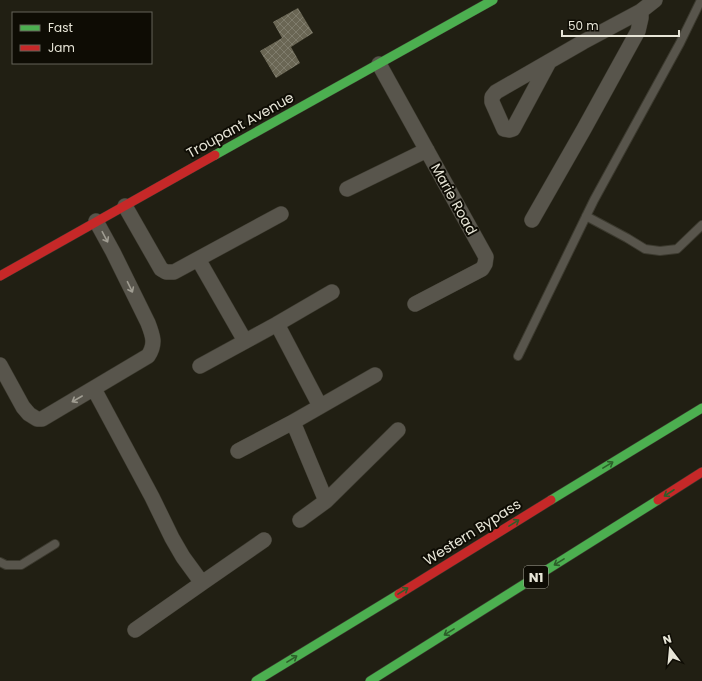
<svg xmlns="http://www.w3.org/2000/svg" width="702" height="681" viewBox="0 0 702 681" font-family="Poppins,sans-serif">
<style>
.building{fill:url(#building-cross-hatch)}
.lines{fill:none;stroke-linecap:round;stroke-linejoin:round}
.lane-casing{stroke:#3c3a2f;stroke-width:10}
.street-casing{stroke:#3c3a2f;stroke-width:16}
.fast-casing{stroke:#3c3a2f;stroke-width:10}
.jam-casing{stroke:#3c3a2f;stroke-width:10}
.lane{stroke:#58554c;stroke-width:8}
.street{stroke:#58554c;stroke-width:15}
.fast{stroke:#4caf50;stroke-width:9}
.jam{stroke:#c62828;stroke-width:9}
.oneway{stroke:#a09d92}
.oneway2{stroke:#2d5e2a}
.labels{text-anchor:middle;stroke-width:4;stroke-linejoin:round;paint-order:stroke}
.shield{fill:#0e0c04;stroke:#a6a498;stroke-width:1}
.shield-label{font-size:13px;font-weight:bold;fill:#e7e5d7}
.street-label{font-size:14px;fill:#e7e5d7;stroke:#0e0c04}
</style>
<defs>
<pattern id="building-cross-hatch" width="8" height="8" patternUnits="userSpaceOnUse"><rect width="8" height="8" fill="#6a6654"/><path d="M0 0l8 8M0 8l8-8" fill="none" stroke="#7f7c6c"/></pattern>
</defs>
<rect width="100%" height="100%" fill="#211f13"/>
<path class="building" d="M298 8 313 33 291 47 300 63 276 78 260 51 282 38 273 22Z"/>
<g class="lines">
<g class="lane-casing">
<path id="lane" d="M586 216 627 238 645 249 660 251 677 249 702 225
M518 356 594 200 680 43 701 0
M0 562 6 565H21L55 544"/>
</g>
<g class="street-casing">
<path id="street" d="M549 62 513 129 510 130 504 129 492 102V97L496 92 583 42 641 11 655 0
M379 64 486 257 485 264 482 269 415 304
M347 189 427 150
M125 206 161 269 166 272H174L281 214
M532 220 584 129 638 31 641 18V11
M198 259 245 341
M277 324 320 406
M0 365 23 407 29 414 37 419H42L148 356C156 344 153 336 148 323L113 252 96 221
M200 366 277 324 332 292
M94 389 152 497 172 538 183 557 202 583 135 630
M293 422 326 501
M238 451 293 422 375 375
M300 520 326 501 398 430
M202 583 264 540"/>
</g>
<g class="fast-casing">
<path id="fast" d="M215 155 493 0
M551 500 702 408
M256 681 399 594
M370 681 658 500"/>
</g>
<g class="jam-casing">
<path id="jam" d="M0 276 215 155
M658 500 702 472
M399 594 551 500"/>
</g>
<use href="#lane" class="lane"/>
<use href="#street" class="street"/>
<use href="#fast" class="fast"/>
<use href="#jam" class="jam"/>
</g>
<defs><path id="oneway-shaft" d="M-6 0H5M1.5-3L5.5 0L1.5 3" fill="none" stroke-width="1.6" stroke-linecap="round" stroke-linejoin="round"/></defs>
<g class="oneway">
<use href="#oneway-shaft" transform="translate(105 237) rotate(62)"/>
<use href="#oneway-shaft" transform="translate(130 287) rotate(64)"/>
<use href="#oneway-shaft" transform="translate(77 399) rotate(150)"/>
</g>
<g class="oneway2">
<use href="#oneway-shaft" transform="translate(608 465) rotate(-31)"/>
<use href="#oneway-shaft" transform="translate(669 493) rotate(147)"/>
<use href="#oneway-shaft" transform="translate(514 523) rotate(-32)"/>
<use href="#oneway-shaft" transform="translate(559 562) rotate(148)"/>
<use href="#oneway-shaft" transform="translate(403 591) rotate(-32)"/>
<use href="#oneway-shaft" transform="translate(449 632) rotate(148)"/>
<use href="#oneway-shaft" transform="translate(292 659) rotate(-32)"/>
</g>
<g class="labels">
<rect class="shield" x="524" y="566" width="24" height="22" rx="3"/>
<g class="shield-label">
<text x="536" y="582">N1</text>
</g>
<g class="street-label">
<text transform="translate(240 125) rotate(-29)" y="5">Troupant Avenue</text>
<text transform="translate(454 199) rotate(61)" y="5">Marie Road</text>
<text transform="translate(472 532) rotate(-32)" y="5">Western Bypass</text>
</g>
</g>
<rect x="12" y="12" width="140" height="52" fill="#0e0c04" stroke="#656358"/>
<rect x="20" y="25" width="20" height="6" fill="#4caf50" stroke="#656358"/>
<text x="48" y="32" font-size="12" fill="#e7e5d7">Fast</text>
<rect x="20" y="45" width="20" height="6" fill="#c62828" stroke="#656358"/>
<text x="48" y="52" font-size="12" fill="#e7e5d7">Jam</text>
<g transform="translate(670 649) rotate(344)" stroke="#0e0c04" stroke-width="3" paint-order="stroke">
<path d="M0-3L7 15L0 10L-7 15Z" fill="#e7e5d7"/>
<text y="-6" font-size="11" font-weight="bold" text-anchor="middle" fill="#e7e5d7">N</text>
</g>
<path d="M562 30v6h117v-6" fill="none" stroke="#e7e5d7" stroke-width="2"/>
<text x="568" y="30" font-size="12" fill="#e7e5d7" stroke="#0e0c04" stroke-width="3" paint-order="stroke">50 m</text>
</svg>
